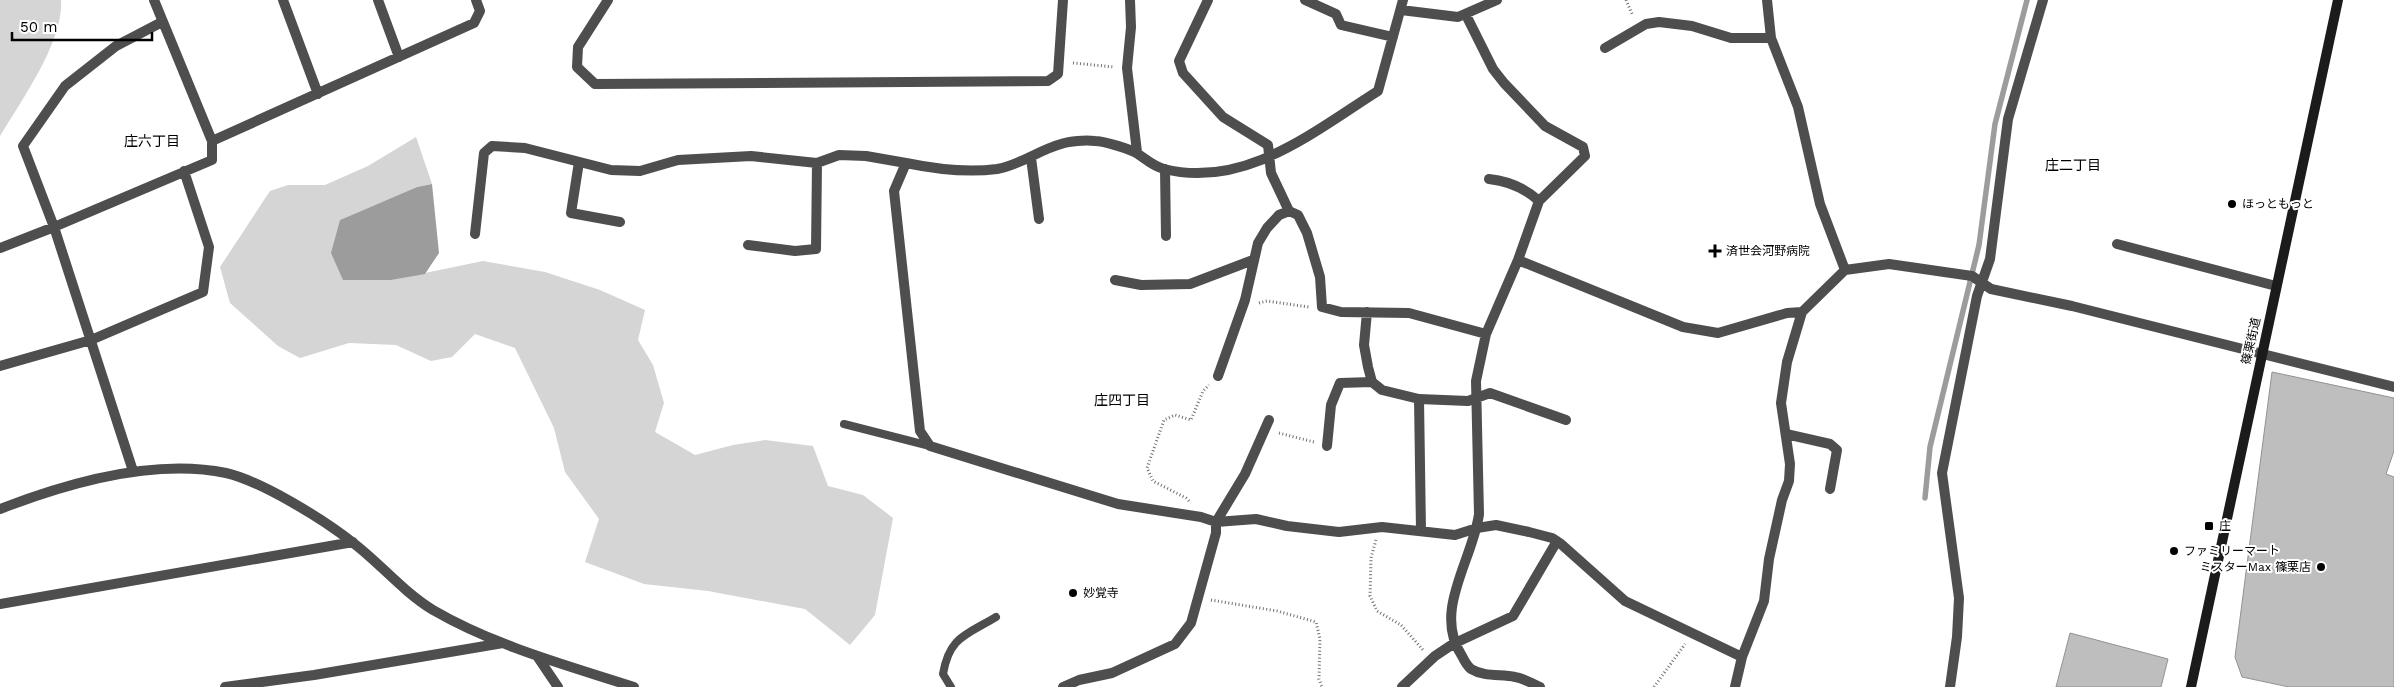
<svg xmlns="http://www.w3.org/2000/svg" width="2394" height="687" viewBox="0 0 2394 687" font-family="'Work Sans','Noto Sans JP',sans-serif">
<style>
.green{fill:#d5d5d5}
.water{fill:#9c9c9c}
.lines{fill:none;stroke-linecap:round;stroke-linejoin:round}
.stream{stroke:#9c9c9c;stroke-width:5.5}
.building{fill:#bebebe;stroke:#929292}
.path{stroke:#707070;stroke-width:3;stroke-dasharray:1 2.5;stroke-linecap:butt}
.service{stroke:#4e4e4e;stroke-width:8}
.minor{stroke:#4e4e4e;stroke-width:10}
.secondary{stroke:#1b1b1b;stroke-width:10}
.poi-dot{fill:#000;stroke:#fff;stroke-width:2}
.labels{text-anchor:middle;stroke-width:4;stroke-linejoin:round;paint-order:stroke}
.poi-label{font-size:12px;fill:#000;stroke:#fff;text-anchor:start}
.street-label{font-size:12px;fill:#000;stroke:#fff}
.neighbourhood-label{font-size:14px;fill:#000;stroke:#fff}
</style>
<rect width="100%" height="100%" fill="#fff"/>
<path class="green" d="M0 0H61C64 41 21 101 0 136Z
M416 137 432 184 417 187 340 220 391 280 483 261 545 272 600 290 645 310 638 340 653 365 664 403 655 432 695 455 733 445 765 440 813 446 828 486 863 495 893 518 875 615 850 645 805 609 708 591 644 584 585 562 599 519 565 472 554 428 515 348 475 334 452 357 431 361 396 345 349 343 300 358 278 346 230 303 220 267 270 191 288 185H325L368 166Z"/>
<path class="water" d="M432 184 439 253 425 274 391 280H343L331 253 340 220 417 187Z"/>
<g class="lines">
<path class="stream" d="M1925 498 1930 447 1979 245 1995 124 2027 0"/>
</g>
<path class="building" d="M2272 372 2394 398V451L2386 474 2394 477V687H2289L2242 677 2235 657Z
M2070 633 2168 659 2161 687H2056Z"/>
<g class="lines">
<path class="path" d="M1626 0 1633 16
M1073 63 1114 67
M1259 303 1267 301 1309 307
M1279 433 1314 442
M1189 501 1186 498 1153 481 1147 468 1164 420 1175 415 1191 420 1203 391 1209 385
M1376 540 1371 558 1370 596 1377 611 1401 625 1423 650
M1211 600 1277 611 1316 622 1320 639 1319 679 1322 687
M1654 687 1685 644"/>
<path class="service" d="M844 424 930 446
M951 687 943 674C949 637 966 635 996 617"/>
<path class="minor" d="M283 0 318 94
M378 0 399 57
M608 0 578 47 577 67 595 84 1048 81 1058 74 1063 0
M1130 0 1131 27 1127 68 1137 152
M1208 0 1179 61 1183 73 1223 117 1268 145 1271 173 1289 211 1298 215 1307 233 1320 277 1322 307 1341 312 1409 313 1486 334
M1305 0 1336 14 1341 25 1393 37
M1403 0 1378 91C1313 132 1245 189 1164 169 1153 166 1147 160 1138 154 1131 149 1103 141 1095 141 1085 140 1070 141 1061 144 1039 150 1020 165 997 169 967 173 935 169 906 163L894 191 920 431 930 446 1118 504 1201 517 1216 522 1256 519 1287 526 1339 532 1382 527 1455 535 1477 528 1496 525 1529 532 1552 538 1561 544 1625 601 1742 657
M1767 0 1771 38 1798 107 1820 204 1845 270
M1401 10 1458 17 1497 0
M1466 15 1493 69 1504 83 1545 126 1583 147 1585 156 1539 201 1518 260 1486 334 1476 381 1479 514C1473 560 1432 611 1462 656 1464 660 1467 666 1471 669 1484 677 1501 674 1515 677 1524 678 1532 684 1540 687
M1605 48 1646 24 1659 22 1692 26 1731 38H1771
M212 141 474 23 480 11 476 0
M1031 158 1039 219
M579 162 571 213 620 222
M1165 169 1166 236
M1489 179C1508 181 1525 188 1539 201
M475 234 484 153 492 146 525 148 611 170 640 171 678 160 751 156 817 163 839 155 866 156 906 163
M2117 244 2276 286
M748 245 795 251 816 249 817 163
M0 248 54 227 212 160V141L154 0
M1518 260 1683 327 1718 333 1787 313 1802 312
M1115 280 1141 285 1190 284 1253 260
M1367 312 1364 345 1368 367 1372 382 1382 390 1419 399 1468 401 1490 393 1566 420
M0 366 91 340 203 292 209 247 184 171
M1218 376 1245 300 1258 243 1267 228 1279 215 1289 211
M1419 399 1421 531
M1786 434 1830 444 1837 450 1830 489
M1327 446 1331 405 1340 383 1372 382
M133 471 54 227 23 146 65 86 116 46 162 22
M0 509C67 483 154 458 226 473 261 481 323 519 352 542 380 563 402 591 433 610 495 646 566 665 634 687
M0 604 353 542
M537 656 558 687
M225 687 314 675 503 643
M1063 687 1079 680 1112 673 1175 644 1191 623 1216 533V522L1245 474 1269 420
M1402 687 1435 656 1453 644 1513 616 1557 541
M1735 687 1742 657 1764 601 1769 559 1782 500 1789 481 1790 464 1781 403 1787 362 1802 312 1845 270 1889 264 1972 276 1991 289 2072 306 2394 387
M1950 687 1957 637 1959 598 1942 473 1977 296 1990 259 2008 119 2043 0"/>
<path class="secondary" d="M2191 687 2338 0"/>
</g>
<g class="poi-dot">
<circle cx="2232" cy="204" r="5"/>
<path d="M1712.5 243.5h5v5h5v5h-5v5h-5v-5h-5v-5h5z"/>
<rect x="2204" y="521" width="10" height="10" rx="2.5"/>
<circle cx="2174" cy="551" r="5"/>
<circle cx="2321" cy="567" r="5"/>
<circle cx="1073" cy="593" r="5"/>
</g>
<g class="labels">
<g class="poi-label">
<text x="2242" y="208">ほっともっと</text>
<text x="1726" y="255">済世会河野病院</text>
<text x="2219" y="530">庄</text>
<text x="2184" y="555">ファミリーマート</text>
<text x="2311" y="571" text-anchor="end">ミスターMax 篠栗店</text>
<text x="1083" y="597">妙覚寺</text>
</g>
<g class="street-label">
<text transform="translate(2251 341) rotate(-77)" y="4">篠栗街道</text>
</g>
<g class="neighbourhood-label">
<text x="152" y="146">庄六丁目</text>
<text x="2073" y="170">庄二丁目</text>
<text x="1122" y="405">庄四丁目</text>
</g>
</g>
<path d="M12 32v8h140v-8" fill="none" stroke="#000000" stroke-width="2.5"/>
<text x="20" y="32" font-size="15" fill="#000000" stroke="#ffffff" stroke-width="4" paint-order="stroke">50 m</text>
</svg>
